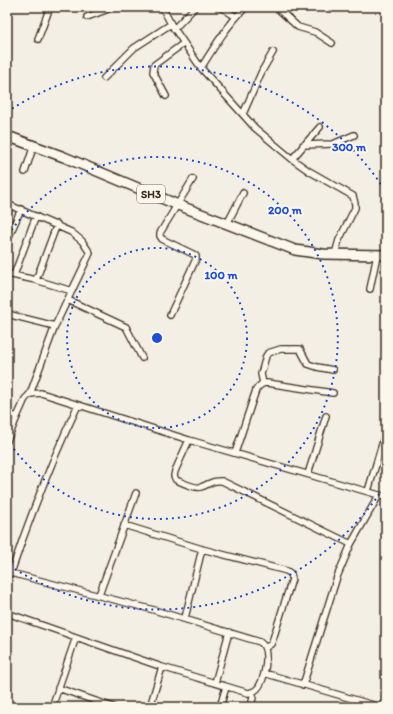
<svg xmlns="http://www.w3.org/2000/svg" width="393" height="714" viewBox="0 0 393 714" font-family="Itim,sans-serif">
<style>
.lines{fill:none;stroke-linecap:round;stroke-linejoin:round}
.street-casing{stroke:#3b2a1e;stroke-width:8}
.primary-casing{stroke:#3b2a1e;stroke-width:12}
.street{stroke:#fbf7ec;stroke-width:5.5}
.primary{stroke:#fbf7ec;stroke-width:9}
.ring{fill:none;stroke:#1d4ed8;stroke-width:2;stroke-dasharray:2 4}
.labels{text-anchor:middle;stroke-width:4;stroke-linejoin:round;paint-order:stroke}
.shield{fill:#fbf7ec;stroke:#75685c;stroke-width:1}
.shield-label{font-size:11px;font-weight:bold;fill:#3b2a1e}
.centre{fill:#1d4ed8;stroke:#fbf7ec;stroke-width:2}
.ring-label{font-size:12px;text-anchor:middle;font-weight:bold;fill:#1d4ed8;stroke:#fbf7ec;stroke-width:4;stroke-linejoin:round;paint-order:stroke}
</style>
<rect width="100%" height="100%" fill="#f3efe4"/>
<filter id="ink" filterUnits="userSpaceOnUse"><feTurbulence type="fractalNoise" baseFrequency=".025" numOctaves="2"/><feDisplacementMap in="SourceGraphic" scale="8" xChannelSelector="R" yChannelSelector="G"/><feConvolveMatrix kernelMatrix="1 2 1 2 8 2 1 2 1" color-interpolation-filters="sRGB"/></filter>
<g filter="url(#ink)">
<g class="lines">
<g class="street-casing">
<path id="street" d="M162 7 171 24 201 68 255 128 292 159 309 171 353 196 355 204V208L339 240 335 254
M221 7 236 17
M276 7 298 27 315 32 332 43
M87 17 114 7
M174 29 195 7
M38 39 50 7
M201 68C214 47 228 24 246 7
M104 78 134 48 171 24
M166 96 153 72 154 65 184 43
M243 114 262 71 273 52
M303 145 333 144 354 135
M292 159 320 127
M25 172 34 145
M7 204 71 232 82 241 90 253 55 326 30 394
M227 224 243 193
M7 241 21 209
M7 274 36 280 72 291
M14 275 36 216
M36 280 57 224
M370 289 377 255
M68 300 126 327 142 358
M7 314 55 326
M170 315 196 259V256L193 254 162 239 160 236V233L193 179
M263 383 261 374 266 356 268 353 281 349H300L308 364 317 367 333 370
M7 414 17 417 25 399 30 394 41 393 189 440 379 495
M189 440 175 471 174 476 176 480C182 482 194 489 201 487 210 484 211 480 222 481L351 544
M7 441 17 417
M235 453 256 390C259 385 262 383 267 383L333 393
M308 474 326 416
M368 491 386 431
M124 525 202 549 287 571 291 574 292 579 273 639 271 644 265 648
M7 572 154 610 260 642C271 649 265 681 257 689 254 692 252 692 248 693L162 667 7 613
M11 573C30 516 52 460 78 405
M99 595 136 493
M185 618 202 549
M264 673 380 707
M215 683 229 632
M303 685 337 577 351 544 379 495 386 497
M58 688 113 707
M52 707 76 637
M150 707 162 667
M220 707 226 687
M251 707 253 697V692"/>
</g>
<g class="primary-casing">
<path id="primary" d="M7 136 64 157 178 205 295 250 323 254 386 255"/>
</g>
<use href="#street" class="street"/>
<use href="#primary" class="primary"/>
</g>
</g>
<g class="ring">
<circle cx="157" cy="338" r="90"/>
<path d="M8 235A181 181 0 1 1 8 441"/>
<path d="M386 484A271 271 0 0 1 7 564M7 112A271 271 0 0 1 386 192"/>
</g>
<g class="labels">
<rect class="shield" x="137" y="185" width="28" height="18" rx="3"/>
<g class="shield-label">
<text x="151" y="198">SH3</text>
</g>
</g>
<circle cx="157" cy="338" r="6" class="centre"/>
<g class="ring-label">
<text x="349" y="151">300 m</text>
<text x="285" y="214">200 m</text>
<text x="221" y="279">100 m</text>
</g>
<rect width="393" height="714" fill="none" stroke="#fbf7ec" stroke-width="24"/>
<rect x="12" y="12" width="369" height="690" fill="none" stroke="#3b2a1e" stroke-width="1.5" filter="url(#ink)"/>
</svg>
